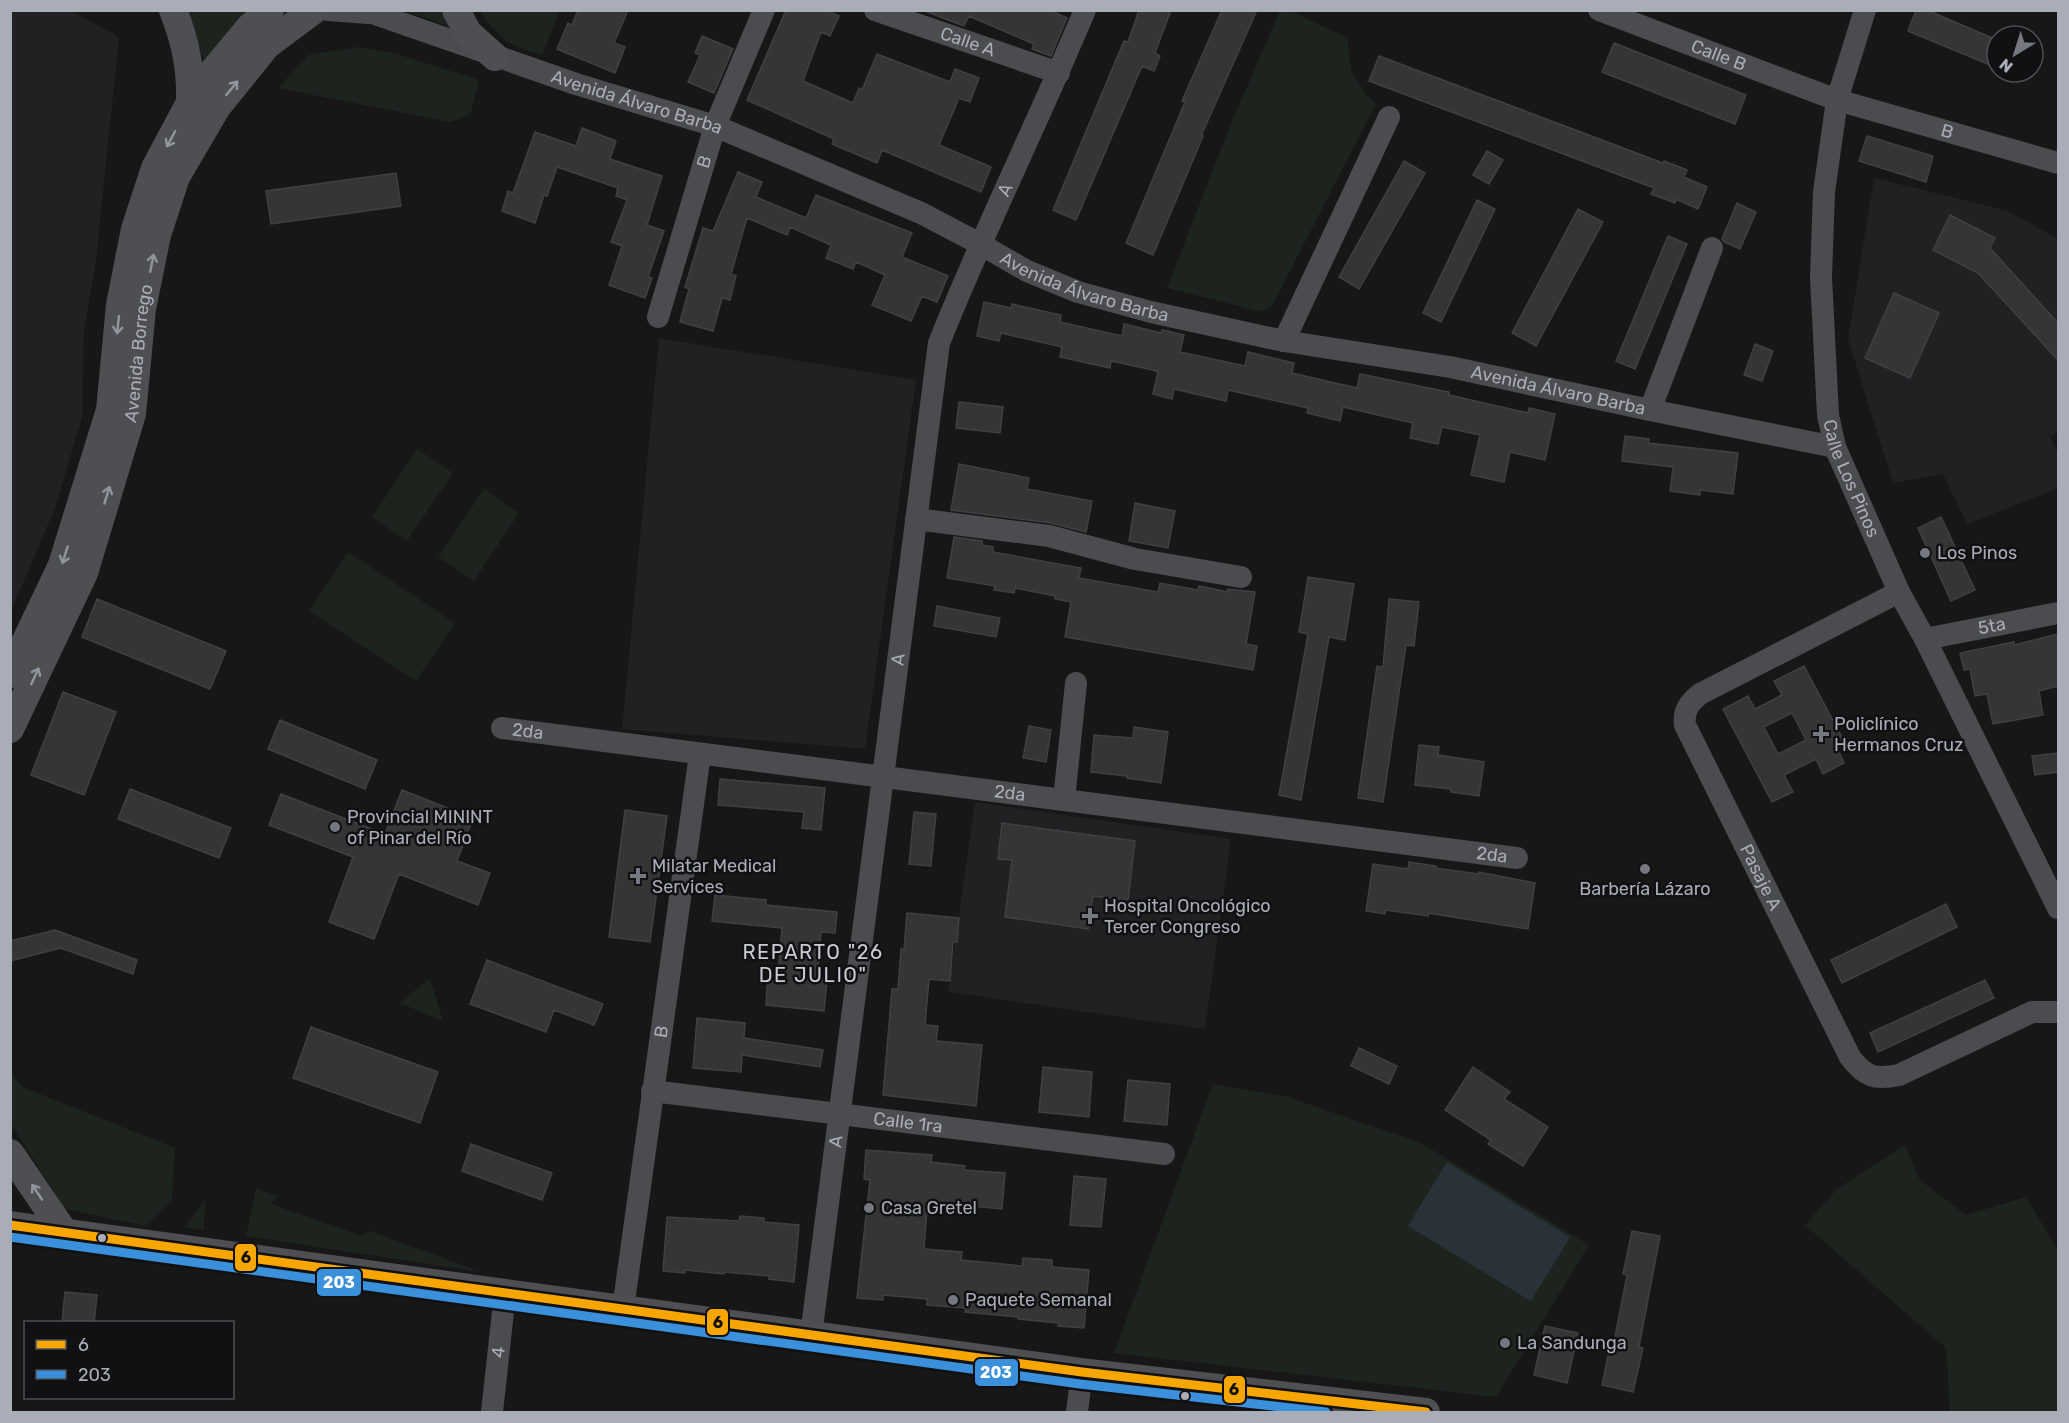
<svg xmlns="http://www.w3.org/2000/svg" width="2069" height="1423" viewBox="0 0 2069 1423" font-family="Rubik,sans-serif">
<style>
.built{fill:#212123}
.green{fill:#1d241e}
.water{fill:#2a3239}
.building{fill:#353536;stroke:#3f4043;stroke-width:1.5;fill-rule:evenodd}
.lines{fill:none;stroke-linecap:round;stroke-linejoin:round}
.minor{stroke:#4b4c50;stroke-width:22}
.major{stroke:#4d4f52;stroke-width:28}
.bus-1-casing{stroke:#111113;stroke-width:14}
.bus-2-casing{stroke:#111113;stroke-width:14}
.bus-1{stroke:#f7a600;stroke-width:9}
.bus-2{stroke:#3a90db;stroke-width:9}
.oneway{stroke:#91969e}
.poi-dot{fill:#757880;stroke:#111113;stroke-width:2}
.bus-dot{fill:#a8adb8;stroke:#111113;stroke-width:2}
.labels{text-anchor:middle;stroke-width:5;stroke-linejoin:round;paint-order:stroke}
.street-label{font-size:18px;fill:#a8adb8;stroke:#111113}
.poi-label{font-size:18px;fill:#a8adb8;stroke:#111113;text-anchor:start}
.neighbourhood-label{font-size:20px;letter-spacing:1.5px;fill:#c9ccd4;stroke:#111113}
.line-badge{stroke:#111113;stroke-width:2}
.badge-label{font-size:16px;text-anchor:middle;font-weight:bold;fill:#fff}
.pale-badge-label{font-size:16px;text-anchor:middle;font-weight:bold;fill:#111}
</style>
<rect width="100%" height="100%" fill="#171717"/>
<path class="built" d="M11 10 71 11 119 37 96 261 84 331 82 418 55 508 11 611Z
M1874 178 2008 211 2058 239V432L2050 436 2058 455V488L1967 524 1943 474 1893 483 1848 339Z
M659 338 916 380 865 749 622 729Z
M975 802 1231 839 1205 1029 948 992Z"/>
<path class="green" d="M185 11H237L250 14 205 64Z
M406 11H446L453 28Z
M479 11H559L542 56 507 42 492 27Z
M1280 11H1291L1347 38 1351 70 1365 93 1376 104 1273 304 1266 310 1258 311 1167 288 1232 121Z
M358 47 397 54 479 80 470 115 450 122 278 88 309 55Z
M417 449 453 473 407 541 372 517Z
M484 489 519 513 474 581 438 557Z
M348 552 455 623 416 681 309 611Z
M430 978 443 1021 400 1003Z
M10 1073 22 1087 175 1148 172 1200 146 1226 65 1209 11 1124Z
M1213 1084 1288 1097 1421 1143 1589 1245 1496 1397 1114 1353Z
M1905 1145 1920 1180 1966 1215 2026 1197 2058 1250V1412H1950L1946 1348 1805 1225 1837 1189Z
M256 1189 279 1196 271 1204 362 1236 370 1231 481 1272 246 1236Z
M205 1201 204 1230 184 1227Z"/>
<path class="water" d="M1447 1162 1570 1237 1531 1301 1408 1226Z"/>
<path class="building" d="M578 10H628L614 43 625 47 615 73 557 49 568 23 572 25Z
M786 10H825L839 16 830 36 821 32 803 81 853 103 859 88 862 90 877 54 950 82 955 69 979 78 970 102 959 98 939 145 991 167 981 192 882 150 877 163 832 144 834 139 747 100Z
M922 10H1049L1067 18 1051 56 1032 49 1034 44 969 16 964 26Z
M1139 10H1171L1155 53 1160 56 1154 71 1142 66 1076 220 1053 210 1124 41 1128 42Z
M1222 10H1257L1201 136H1203L1153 255 1126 243 1185 102 1182 101Z
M1916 10H1927L1997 40V68L1908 31Z
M702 36 733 49 714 93 688 82 700 55 695 53Z
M1614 43 1746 95 1735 124 1602 72Z
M1379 56 1663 163 1664 161 1687 170 1684 177 1707 187 1698 209 1676 199 1675 203 1651 194 1654 188 1369 81Z
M582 128 616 141 610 159 662 176 647 225 664 231 648 277 652 278 645 298 609 285 622 246 611 242 627 200 616 196 618 188 557 167 547 196 544 195 535 223 502 211 508 191 513 193 535 132 576 146Z
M1867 136 1933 156 1926 182 1859 161Z
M1487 151 1503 160 1489 184 1473 175Z
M1404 161 1425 173 1359 289 1339 277Z
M738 172 762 182 756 197 806 218 816 195 912 233 902 257 948 276 937 302 922 296 911 321 872 305 885 275 856 262 853 269 826 258 831 245 790 227 787 235 747 218 731 274 736 276 730 300 722 298 713 331 680 322 689 289 685 287 703 228 713 231Z
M396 173 401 206 271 224 266 191Z
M1477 200 1495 209 1441 322 1423 313Z
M1737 203 1756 212 1740 249 1724 242 1722 239Z
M1578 209 1603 222 1536 346 1512 333Z
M1950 215 1995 238 1990 248 2058 323V360L1978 273 1933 250Z
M1668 236 1687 244 1635 369 1616 361Z
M1894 293 1939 313 1910 378 1865 358Z
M984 302 1011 308 1012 304 1061 315 1060 322 1122 336 1124 324 1161 333 1162 330 1184 335 1180 352 1245 366 1248 352 1294 363 1292 373 1357 388 1360 374 1449 392V395L1528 413 1529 408 1555 414 1545 460 1510 452 1504 482 1471 475 1480 435 1442 427 1438 444 1410 438 1413 423 1343 407 1340 421 1307 413 1308 408 1228 390 1226 401 1174 389 1172 399 1153 394 1158 372 1153 370 1111 361 1110 368 1060 357 1062 347 1001 333 999 341 977 336Z
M1755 344 1773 351 1762 381 1744 375Z
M959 402 1003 407 1000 433 956 428Z
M1625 436 1649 439 1648 443 1738 453 1733 494 1700 490V495L1670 491 1673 467 1622 461Z
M959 464 1029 478 1027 489 1092 501 1086 532 1051 523 951 510Z
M1135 503 1175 511 1168 548 1129 541Z
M1941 517 1975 590 1951 601 1918 528Z
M954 537 982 541V545L993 547V552L1081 568 1079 578 1158 592 1160 583 1198 590 1199 586 1228 592V589L1255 592 1246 644 1257 646 1253 670 1065 637 1071 602 1055 599V596L1015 588 1014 593 994 590 995 586 947 578Z
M1308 577 1354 584 1345 640 1329 637 1301 800 1279 795 1308 634 1299 632Z
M97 599 226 651 210 689 82 637Z
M1389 599 1419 602 1414 646 1406 645 1383 802 1358 798 1377 666 1383 667Z
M937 606 1000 618 996 637 934 626Z
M2058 634V686L2039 691 2043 715 1993 724 1987 694 1975 696 1970 669 1964 670 1960 653 2014 642V645Z
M1804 666 1845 743 1837 748 1844 763 1823 774 1816 759 1784 775 1793 792 1772 802 1723 709 1748 696 1755 709 1782 695 1774 681ZM1792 713 1806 740 1778 754 1764 727Z
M63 692 116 712 84 795 31 775Z
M280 720 377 760 365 789 268 749Z
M1029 726 1051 730 1046 762 1023 758Z
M1134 727 1168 732 1161 783 1127 778V776L1091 772 1094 735 1133 738Z
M1419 745 1439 747 1438 755 1484 762 1479 796 1451 792V789L1415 785Z
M2058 753V772L2035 775 2032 756Z
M720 779 825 788 821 830 802 828 804 812 718 805Z
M130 789 231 828 219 858 118 819Z
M402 790 473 818 457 861 490 873 478 905 399 874 374 939 329 922 353 857 269 825 281 794 385 834Z
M625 810 667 816 650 942 609 937Z
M914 812 936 814 931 866 909 864Z
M1002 823 1135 841 1128 900 1093 896 1088 929 1005 917 1012 860 998 859Z
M1409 862 1436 866 1435 868 1478 874 1479 872 1535 883 1528 929 1428 913V916L1386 910 1385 914 1366 911 1373 864 1408 869Z
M715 895 766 900V905L837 912 835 933 821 932 817 979 827 980 824 1011 766 1005 768 974 778 975 782 928 712 921Z
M1946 904 1957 927 1842 983 1831 960Z
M907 913 959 918 957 942H953L950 981 929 979 925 1025 938 1026 936 1041 982 1045 976 1106 883 1095 892 989H898L901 949H904Z
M55 930 137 960 133 974 61 948 10 961V941Z
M487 960 603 1004 594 1025 554 1010 546 1032 470 1004Z
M1985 980 1994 998 1878 1052 1870 1033Z
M697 1018 745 1023 744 1038 823 1050 820 1067 742 1055 741 1072 693 1068Z
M311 1027 438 1072 420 1123 293 1078Z
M1359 1048 1397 1066 1389 1084 1351 1066Z
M1043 1067 1092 1072 1089 1117 1039 1112Z
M1473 1067 1510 1092 1504 1099 1548 1127 1523 1166 1488 1144 1491 1140 1445 1110Z
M1128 1080 1170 1084 1167 1125 1124 1121Z
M471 1144 552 1173 542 1200 462 1171Z
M866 1150 932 1155 931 1162 965 1166 964 1170 1005 1173 1002 1209 961 1205V1212L927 1209 924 1249 962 1252 961 1260 1022 1266 1023 1258 1052 1260V1267L1089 1270 1084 1328 1058 1326 1059 1323 1018 1319V1317L965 1312 966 1308 927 1305V1299L883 1295V1300L857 1298 870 1180 864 1179Z
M1074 1176 1106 1179 1101 1227 1070 1225Z
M740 1216 764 1218V1222L799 1225 794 1282 769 1279 770 1276 724 1272V1274L685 1270V1273L663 1271 667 1217 739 1221Z
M1632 1231 1660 1236 1639 1347 1643 1348 1633 1392 1602 1385 1611 1341 1614 1342 1627 1275 1623 1274Z
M65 1292 97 1295 94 1323H62Z
M1545 1326 1578 1333 1567 1383 1534 1375Z"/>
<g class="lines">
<g class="minor">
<path d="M328 10 369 13"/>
<path id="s1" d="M364 10 576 84 715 126 921 213 980 244 1027 271 1078 292 1151 312 1284 341 1450 367 1650 410 1835 447"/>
<path id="s2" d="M875 10 1059 73"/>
<path id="s3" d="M1599 10 1837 100 2058 163"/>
<path id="s4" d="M1865 10 1837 100 1824 192 1821 277 1828 415 1835 447 1899 592 1925 639 2058 908"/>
<path id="s5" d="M658 317 715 126 764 10"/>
<path d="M1284 341 1389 117"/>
<path d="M1650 410 1712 248"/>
<path d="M916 519 1049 536 1135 559 1241 577"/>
<path id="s6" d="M1899 592 1700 694C1689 703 1683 711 1685 725L1850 1057C1865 1077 1875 1080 1899 1075L2032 1012H2058"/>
<path id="s7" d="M1925 639 2058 613"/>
<path id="s8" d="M502 728 1517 858"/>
<path d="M1064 800 1076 683"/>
<path id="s9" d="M652 1091 1164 1154"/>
<path id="s10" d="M623 1309 700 754"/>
<path id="s11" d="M811 1335 939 343C984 230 1038 122 1085 10"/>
<path id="s12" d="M492 1412 505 1293"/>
<path d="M1077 1412 1082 1372"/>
</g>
<g class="major">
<path d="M173 10C186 43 191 69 190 104"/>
<path d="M456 10 468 33 495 57"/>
<path d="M10 674 62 565 110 410 120 305 135 229 155 168 195 93 250 27 270 10"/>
<path id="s13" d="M10 729 84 573 132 414 142 309 157 235 176 177 217 107 267 45 314 10"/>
<path d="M10 1153 64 1232"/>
<path d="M10 1225 1082 1372 1426 1412"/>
</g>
<g class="bus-1-casing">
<path id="bus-1" d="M10 1225 1082 1372 1426 1412"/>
</g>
<g class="bus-2-casing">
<path id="bus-2" d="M10 1237 1080 1384 1326 1412"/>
</g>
<use href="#bus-1" class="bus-1"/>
<use href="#bus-2" class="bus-2"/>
</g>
<defs><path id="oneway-shaft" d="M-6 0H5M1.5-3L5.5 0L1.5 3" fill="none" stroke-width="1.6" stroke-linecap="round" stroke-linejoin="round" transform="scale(1.5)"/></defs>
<g class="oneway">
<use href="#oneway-shaft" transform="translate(232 88) rotate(-51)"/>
<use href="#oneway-shaft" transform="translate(171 139) rotate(118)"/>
<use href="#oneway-shaft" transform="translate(152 263) rotate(-79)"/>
<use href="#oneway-shaft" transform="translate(118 325) rotate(96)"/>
<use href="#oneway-shaft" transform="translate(107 495) rotate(-73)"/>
<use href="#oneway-shaft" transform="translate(65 555) rotate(107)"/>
<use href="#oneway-shaft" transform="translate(35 676) rotate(-65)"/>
<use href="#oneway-shaft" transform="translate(37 1192) rotate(-124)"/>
</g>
<g class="poi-dot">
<circle cx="1925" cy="553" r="6"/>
<path d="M1818 725h6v6h6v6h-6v6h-6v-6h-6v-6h6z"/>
<circle cx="335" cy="827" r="6"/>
<circle cx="1645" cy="869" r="6"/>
<path d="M635 867h6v6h6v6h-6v6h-6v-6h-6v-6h6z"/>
<path d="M1087 907h6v6h6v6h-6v6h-6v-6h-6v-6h6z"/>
<circle cx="869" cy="1208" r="6"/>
<circle cx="953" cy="1300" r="6"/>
<circle cx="1505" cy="1343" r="6"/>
</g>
<g class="bus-dot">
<circle cx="102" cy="1238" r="5"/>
<circle cx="1185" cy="1396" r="5"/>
</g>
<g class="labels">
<g class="street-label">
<text dy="6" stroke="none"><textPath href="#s2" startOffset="98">Calle A</textPath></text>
<text dy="6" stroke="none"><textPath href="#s3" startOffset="128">Calle B</textPath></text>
<text dy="6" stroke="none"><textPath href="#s1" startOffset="288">Avenida Álvaro Barba</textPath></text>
<text dy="6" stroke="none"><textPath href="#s3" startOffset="369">B</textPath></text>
<text dy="6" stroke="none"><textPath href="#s5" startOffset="162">B</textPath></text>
<text dy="6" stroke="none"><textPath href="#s11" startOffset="1167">A</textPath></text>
<text dy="6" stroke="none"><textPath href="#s1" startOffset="774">Avenida Álvaro Barba</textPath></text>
<text dy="6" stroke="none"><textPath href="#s13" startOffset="400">Avenida Borrego</textPath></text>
<text dy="6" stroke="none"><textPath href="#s1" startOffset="1260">Avenida Álvaro Barba</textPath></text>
<text dy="6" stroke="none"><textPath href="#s4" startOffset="478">Calle Los Pinos</textPath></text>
<text dy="6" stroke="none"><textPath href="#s7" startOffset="68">5ta</textPath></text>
<text dy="6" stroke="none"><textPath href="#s11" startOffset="681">A</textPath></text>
<text dy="6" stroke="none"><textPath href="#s8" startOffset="26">2da</textPath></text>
<text dy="6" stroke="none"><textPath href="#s8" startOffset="512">2da</textPath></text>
<text dy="6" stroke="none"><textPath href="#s8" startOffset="998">2da</textPath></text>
<text dy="6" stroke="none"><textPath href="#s6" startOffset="430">Pasaje A</textPath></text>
<text dy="6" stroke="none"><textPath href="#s10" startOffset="280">B</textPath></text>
<text dy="6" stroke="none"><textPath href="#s9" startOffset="258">Calle 1ra</textPath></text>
<text dy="6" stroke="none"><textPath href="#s11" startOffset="195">A</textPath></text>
<text dy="6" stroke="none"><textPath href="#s12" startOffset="60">4</textPath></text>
</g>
<g class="poi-label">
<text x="1937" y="559">Los Pinos</text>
<text x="1834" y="730">Policlínico<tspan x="1834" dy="21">Hermanos Cruz</tspan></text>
<text x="347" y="823">Provincial MININT<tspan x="347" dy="21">of Pinar del Río</tspan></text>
<text x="652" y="872">Milatar Medical<tspan x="652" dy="21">Services</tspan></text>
<text x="1645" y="895" text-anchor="middle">Barbería Lázaro</text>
<text x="1104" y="912">Hospital Oncológico<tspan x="1104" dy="21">Tercer Congreso</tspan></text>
<text x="881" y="1214">Casa Gretel</text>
<text x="965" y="1306">Paquete Semanal</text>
<text x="1517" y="1349">La Sandunga</text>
</g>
<g class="neighbourhood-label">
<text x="813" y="959">REPARTO "26<tspan x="813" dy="23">DE JULIO"</tspan></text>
</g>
</g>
<g class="line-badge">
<rect x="234" y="1243" width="23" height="29" rx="6" fill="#f7a600"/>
<rect x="316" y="1268" width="46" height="29" rx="6" fill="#3a90db"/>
<rect x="706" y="1308" width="23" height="28" rx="6" fill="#f7a600"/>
<rect x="974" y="1358" width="45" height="29" rx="6" fill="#3a90db"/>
<rect x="1223" y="1375" width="23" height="29" rx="6" fill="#f7a600"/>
</g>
<g class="badge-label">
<text x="339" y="1288">203</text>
<text x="996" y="1378">203</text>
</g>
<g class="pale-badge-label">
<text x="246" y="1263">6</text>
<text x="718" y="1328">6</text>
<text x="1234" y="1395">6</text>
</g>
<rect width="2069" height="1423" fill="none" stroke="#a8adb8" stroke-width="24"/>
<rect x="24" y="1321" width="210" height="78" fill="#111113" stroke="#4d4f55" stroke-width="1.5"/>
<rect x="36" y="1340" width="30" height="9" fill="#f7a600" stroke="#4d4f55" stroke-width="1.5"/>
<text x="78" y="1351" font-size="18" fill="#a8adb8">6</text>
<rect x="36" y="1370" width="30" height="9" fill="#3a90db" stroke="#4d4f55" stroke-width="1.5"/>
<text x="78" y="1381" font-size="18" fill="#a8adb8">203</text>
<g transform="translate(2015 54) rotate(218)"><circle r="28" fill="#111113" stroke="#4d4f55" stroke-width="1.5"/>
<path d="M0-4.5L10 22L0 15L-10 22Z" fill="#757880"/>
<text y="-9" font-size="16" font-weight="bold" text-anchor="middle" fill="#a8adb8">N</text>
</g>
</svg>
